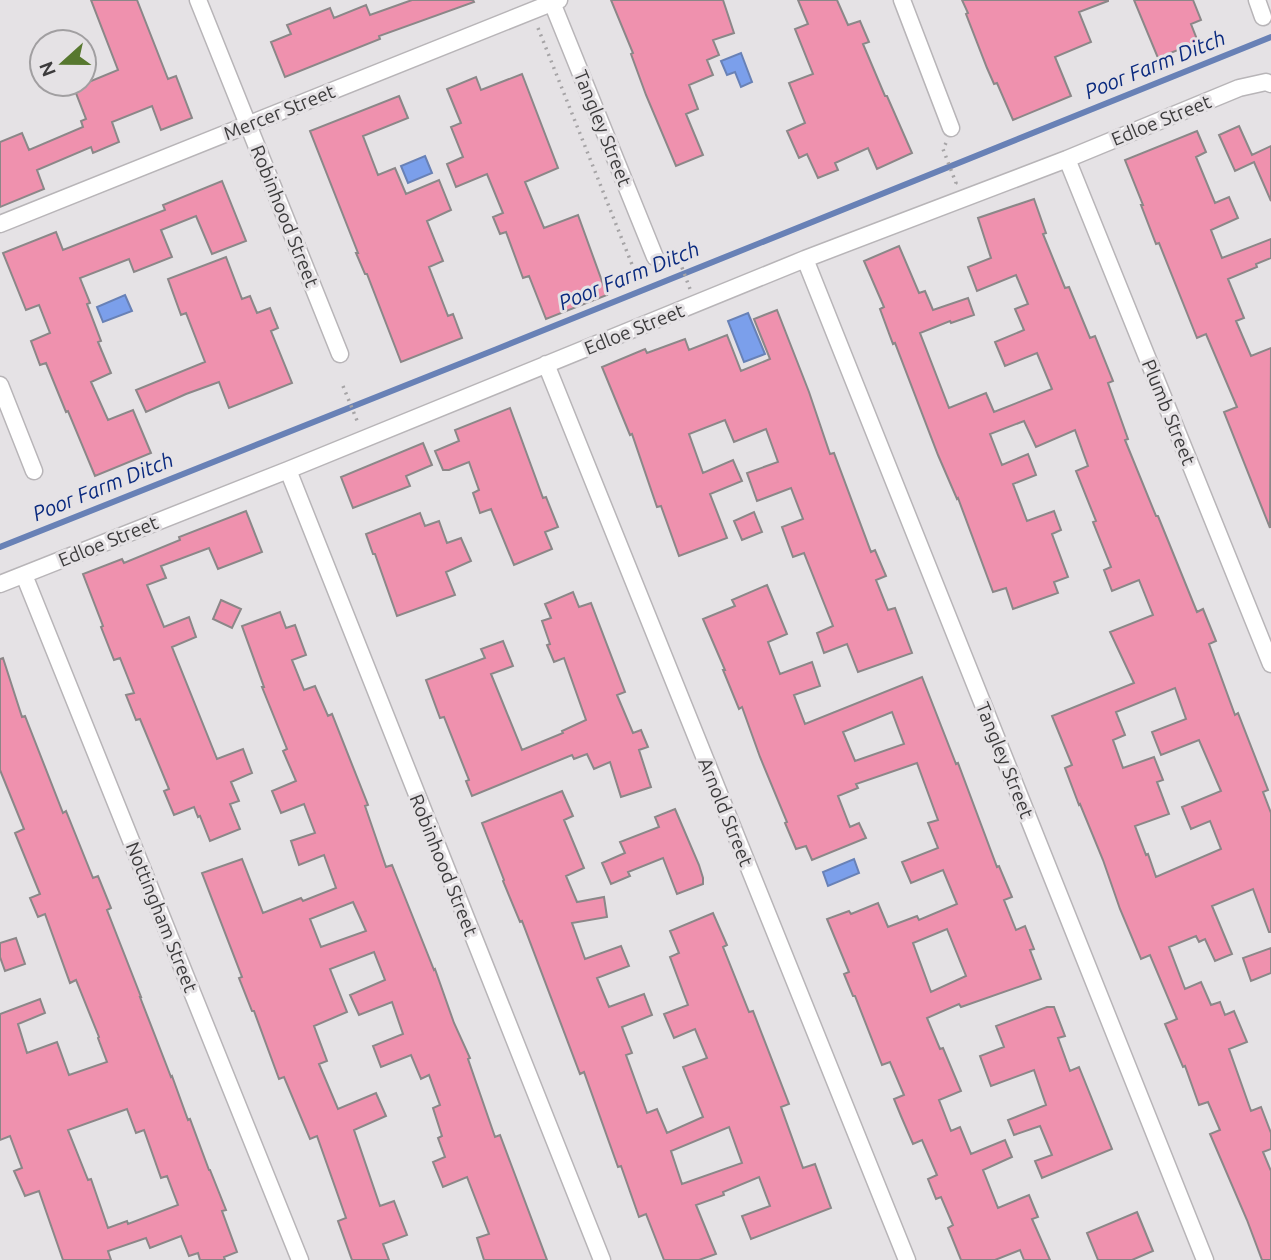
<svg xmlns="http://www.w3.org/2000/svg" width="1271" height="1260" viewBox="0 0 1271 1260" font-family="Ubuntu,sans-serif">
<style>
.water{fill:#7b9feb;stroke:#6881b6;stroke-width:2}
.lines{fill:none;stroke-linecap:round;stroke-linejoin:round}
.stream{stroke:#6881b6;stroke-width:6}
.building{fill:#ef91ae;stroke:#8b8788;stroke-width:2;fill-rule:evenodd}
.street-casing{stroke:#b8b5b8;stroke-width:19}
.path{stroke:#a6a4a6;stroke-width:3.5;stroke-dasharray:2 5;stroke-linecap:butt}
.street{stroke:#fff;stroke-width:16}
.labels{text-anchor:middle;stroke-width:6;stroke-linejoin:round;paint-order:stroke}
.street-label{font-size:19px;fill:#3c3b3c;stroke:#e5e2e5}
.water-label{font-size:21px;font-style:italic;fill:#0a2a7f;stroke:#e5e2e5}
</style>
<rect width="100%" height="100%" fill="#e5e2e5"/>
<path class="water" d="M741 53 752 82 741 87 735 72 727 75 721 61Z
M425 156 432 173 408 183 401 166Z
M125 295 132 311 103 322 97 307Z
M748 313 765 354 744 362 728 321Z
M854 859 859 873 828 886 823 872Z"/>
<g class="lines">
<path class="stream" d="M0 547 497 349 1271 37"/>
</g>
<path class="building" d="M91 0H137L168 79 176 76 192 118 161 130 152 106 112 122 119 142 93 153 91 147 37 170 44 189 0 207V142L22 133 29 150 83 127 81 121 86 119 74 88 118 70Z
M412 0H473L474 2 379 36 380 39 285 77 271 42 291 34 287 25 330 8 334 18 366 5 370 15Z
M611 0H723L734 33 713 40 719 55 707 60 713 75 689 85 698 109 686 114 703 155 676 166 646 95 631 54 633 53Z
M798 0H837L848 25 860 21 869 42 863 44 885 96H887L912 153 877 169 868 148 835 163 838 170 818 178 807 154 799 158 787 131 805 123 789 83 813 74 795 29 808 24Z
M962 0H1108V1L1079 12 1091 42 1055 57 1071 96 1013 120 997 83 994 84 987 68 966 14 968 13Z
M1134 0H1193L1201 20 1191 24 1198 42 1158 58Z
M522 74 558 168 525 182 544 228 578 215 607 295 546 319 529 276 523 278 506 232 500 234 493 217 503 213 487 174 456 187 447 164 463 157 451 127 461 123 447 89 476 77 481 90Z
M399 96 408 118 363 136 378 175 395 168 406 194 439 180 451 210 427 221 443 261 429 267 448 316 453 314 462 338 401 362 367 274H365L356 253H358L310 131Z
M1239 126 1252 155 1271 146V201L1254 162 1235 171 1219 135Z
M1197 131 1206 152 1196 157 1215 203 1229 197 1238 218 1211 230 1222 258 1271 239V258L1256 264 1257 267 1228 279 1244 318 1236 321 1251 356 1271 348 1270 528 1224 412 1237 407 1206 334 1197 338 1159 243 1156 244 1141 205H1143L1125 160Z
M222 181 246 241 212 254 196 216 161 230 172 257 134 272 129 259 80 278 90 303 87 304 101 341 98 342 111 373 91 382 108 420 133 410 151 453 95 476 68 411 66 412 46 363 40 365 31 341 50 333 39 305 26 310 3 253 56 232 63 250 165 210 163 205Z
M1034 199 1046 233 1043 234 1065 288 1069 287 1090 338 1095 336 1113 381 1108 383 1128 439 1125 440 1156 516H1158L1197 612 1203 609 1216 641 1209 644 1235 715 1238 713 1268 790 1263 792 1271 813V932H1269L1253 889 1212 906 1232 954 1215 961 1205 939 1199 942 1196 936 1169 947 1185 989 1201 982 1211 1005 1220 1002 1225 1015 1234 1011 1247 1042 1229 1049 1251 1111 1261 1107 1271 1133V1149L1263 1152 1271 1171V1260H1262L1247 1220 1210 1134 1220 1130 1208 1102 1199 1105 1185 1066 1183 1067 1165 1024 1177 1019 1150 955 1141 959 1120 909 1103 860 1080 804 1079 805 1065 768 1072 765 1052 716 1134 683 1110 632 1153 615 1139 580 1112 591 1104 570 1111 567 1093 522 1096 521 1076 471 1088 466 1075 430 1036 447 1024 421 990 434 1002 465 1028 454 1036 475 1013 484 1027 521 1054 511 1061 530 1052 534 1068 577 1054 582 1058 593 1013 609 1006 588 993 592 958 498 957 499 938 455 895 343 893 344 880 309 884 307 864 261 899 246 919 293 925 291 933 310 968 298 974 315 951 323 950 321 920 333 949 408 986 393 994 412 1052 389 1037 353 1005 366 995 342 1024 330 1015 309 1028 304 1016 275 977 291 968 267 991 258 978 218ZM1175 688 1186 719 1152 732 1161 755 1199 740 1221 791 1182 807 1191 829 1210 821 1221 849 1156 877 1148 854 1146 855 1135 826 1169 814 1157 782 1163 780 1154 757 1123 768 1113 740 1125 735 1116 712Z
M226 257 242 299 250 296 257 313 270 308 278 328 271 331 292 383 229 408 219 382 186 394 146 412 136 390 205 362 186 313 181 315 168 279Z
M777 310 809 392 830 454 834 453 871 552 875 550 886 576 876 580 888 610 895 608 912 653 858 672 847 644 824 653 817 633 833 626 804 553 793 557 782 527 803 519 791 488 757 501 747 473 778 462 766 429 734 442 725 420 689 434 703 473 733 460 742 481 710 494 727 538 679 556 661 506 657 507 632 434 630 435 602 367 645 349 647 353 685 339 689 350 727 335 741 371 770 359 754 319Z
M510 408 543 498 546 497 558 527 545 532 552 549 514 565 491 509 480 513 473 493 479 490 469 462 449 470H443L435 451 459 441 455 430Z
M423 443 432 465 406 476 410 486 353 508 341 477Z
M246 511 262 552 218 569 209 548 161 566 166 578 147 585 164 627 189 617 196 637 172 647 217 759 243 749 252 773 231 782 239 801 230 804 240 829 210 841 200 816 198 817 194 807 174 815 164 791 169 789 140 719 136 720 126 695 134 693 120 658 114 660 101 627 103 626 83 574 122 559 124 563 180 540 179 537Z
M754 512 762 532 742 540 734 521Z
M420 513 425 526 439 521 447 543 461 538 471 561 446 572 455 595 397 616 375 554H373L366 534Z
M767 585 787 634 768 642 780 674 812 662 820 686 794 695 805 724 922 677 956 764 958 763 997 867 999 866 1012 897 1004 900 1016 930 1025 926 1034 949 1030 950 1041 979 961 1007 959 1004 927 1018 940 1049 943 1048 961 1091 939 1100 951 1131 960 1127 971 1154 1005 1140 1012 1157 983 1170 998 1208 1029 1195 1038 1217 1032 1219 1050 1260H1024L1020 1250 995 1260H961L948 1228 953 1225 941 1197 936 1199 928 1179 937 1175 922 1140 913 1144 901 1116 894 1099 904 1095 890 1062 882 1065 855 996H853L844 974 849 972 827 919 849 911 851 914 878 903 888 927 917 916 919 920 957 904 943 870 911 883 902 862 938 848 928 823 938 820 917 763 856 784 858 788 838 796 850 827 859 823 866 838 812 860 806 846 796 849 785 823 787 822 760 757 742 707 739 709 723 670H725L703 619 735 606 732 600ZM892 712 904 744 855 761 843 732ZM947 929 966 976 931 992 913 943Z
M573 592 579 607 591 603 625 692 617 695 633 733 641 730 648 747 639 750 651 787 621 797 610 762 594 769 587 754 574 759 572 755 472 796 466 781 469 780 444 717 440 718 426 680 485 658 481 649 503 641 513 666 491 674 522 750 563 733 562 731 586 720 564 658 554 662 547 645 550 644 542 621 551 618 545 604Z
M221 600 241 609 232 628 213 619Z
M280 612 286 628 295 625 306 655 292 660 304 690 315 686 328 716 332 714 368 805 365 806 386 867 392 865 434 970 435 969 454 1023 470 1058 468 1059 495 1137 500 1135 547 1260H484L477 1238 489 1234 467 1177 443 1187 433 1162 445 1157 438 1138 442 1136 433 1108 440 1105 429 1075 421 1079 411 1055 381 1067 373 1046 403 1034 392 1002 359 1015 350 995 385 980 374 952 330 969 347 1012 314 1026 327 1061 319 1064 338 1109 376 1093 386 1116 354 1130 380 1206 394 1201 407 1235 383 1244 389 1260H352L338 1221 346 1218 317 1136 310 1139 284 1077 279 1079 254 1011H252L239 978 242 977 202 873 242 859 263 913 301 898 303 901 336 888 324 855 299 865 291 841 315 833 304 804 281 813 272 791 296 781 283 751 287 749 262 687H264L242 626ZM353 902 366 931 321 947 310 919Z
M3 658 22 717 25 716 63 813 66 811 93 878 98 876 111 908 107 910 141 997H140L171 1077 172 1076 188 1120 190 1119 209 1170H210L226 1210 222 1211 237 1252 224 1257 225 1260H200L198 1253 189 1256 181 1236 150 1248 146 1238 108 1251 111 1260H63L39 1191 25 1196 14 1171 22 1168 10 1136 0 1140V1014L40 999 45 1013 18 1024 27 1053 57 1042 69 1075 107 1062 98 1038 99 1037 76 980 70 983 45 914 38 917 30 898 40 894 15 833 24 829 0 770V659ZM127 1109 136 1133 144 1130 161 1178 167 1176 178 1205 128 1224 127 1221 108 1228 91 1179 88 1180 68 1130Z
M562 791 573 816 564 820 584 868 566 876 577 902 604 897 607 917 572 923 585 959 621 946 629 966 597 978 609 1007 644 994 652 1015 622 1027 632 1053 626 1055 647 1113 657 1109 667 1133 703 1117 683 1067 707 1058 695 1029 674 1038 664 1014 688 1005 670 957 679 953 670 931 713 913 727 945 723 947 749 1012 753 1011 789 1104 781 1107 803 1168 815 1164 831 1208 751 1239 742 1216 770 1206 759 1177 723 1192 724 1195 696 1205 716 1254 699 1260H664L646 1214 639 1217 621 1166 618 1167 584 1072 580 1074 522 921 520 922 503 881 504 880 482 823ZM729 1127 742 1163 682 1184 671 1151Z
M675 809 699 865 703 878V884L677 894 663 858 628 872 630 876 611 884 602 863 625 853 620 842 659 827 655 817Z
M16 938 25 964 5 971 0 957V943Z
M1271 948V973L1251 981 1243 958Z
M1047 1007H1054L1065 1036 1058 1038 1070 1071 1079 1067 1112 1149 1042 1178 1035 1161 1052 1155 1040 1126 1014 1135 1008 1120 1046 1105 1034 1070 991 1086 980 1056 1004 1047 996 1026Z
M1137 1212 1153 1251 1132 1260H1098L1087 1233Z"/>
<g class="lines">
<g class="street-casing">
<path id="street" d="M198 0 340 354
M551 0 655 257
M902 0 951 128
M1257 0 1263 17
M1067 159 1271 664
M0 224 559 0
M805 259 1205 1260
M546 364 907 1260
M0 385 34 471
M288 470 602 1260
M24 575 300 1260
M0 584 288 470 805 259 1067 159 1239 88 1266 82 1271 84"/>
</g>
<path class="path" d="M538 28 635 272 644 268
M946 143 943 149 956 183 955 184
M671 257 677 254 690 289
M343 386 358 423"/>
<use href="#street" class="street"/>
</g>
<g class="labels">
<g class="street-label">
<text transform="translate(279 112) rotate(-22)" y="7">Mercer Street</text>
<text transform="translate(1161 120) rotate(-22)" y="7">Edloe Street</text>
<text transform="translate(603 128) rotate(68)" y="7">Tangley Street</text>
<text transform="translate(285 216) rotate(68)" y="7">Robinhood Street</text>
<text transform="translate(634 329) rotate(-22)" y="7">Edloe Street</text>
<text transform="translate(1169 412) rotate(68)" y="7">Plumb Street</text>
<text transform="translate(108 541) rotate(-22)" y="7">Edloe Street</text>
<text transform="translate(1005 760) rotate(68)" y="7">Tangley Street</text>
<text transform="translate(726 812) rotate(68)" y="7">Arnold Street</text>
<text transform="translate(444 865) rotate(68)" y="7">Robinhood Street</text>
<text transform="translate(162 917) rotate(68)" y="7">Nottingham Street</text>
</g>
<g class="water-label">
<text transform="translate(1155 65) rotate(-22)" y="7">Poor Farm Ditch</text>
<text transform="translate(629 276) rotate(-22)" y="7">Poor Farm Ditch</text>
<text transform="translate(103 487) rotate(-22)" y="7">Poor Farm Ditch</text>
</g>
</g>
<g transform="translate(63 63) rotate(249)"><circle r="33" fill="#e5e2e5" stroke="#a19fa1" stroke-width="2"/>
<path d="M0-5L12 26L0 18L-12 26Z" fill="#57782f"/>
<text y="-10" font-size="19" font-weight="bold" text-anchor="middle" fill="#3c3b3c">N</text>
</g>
</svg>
